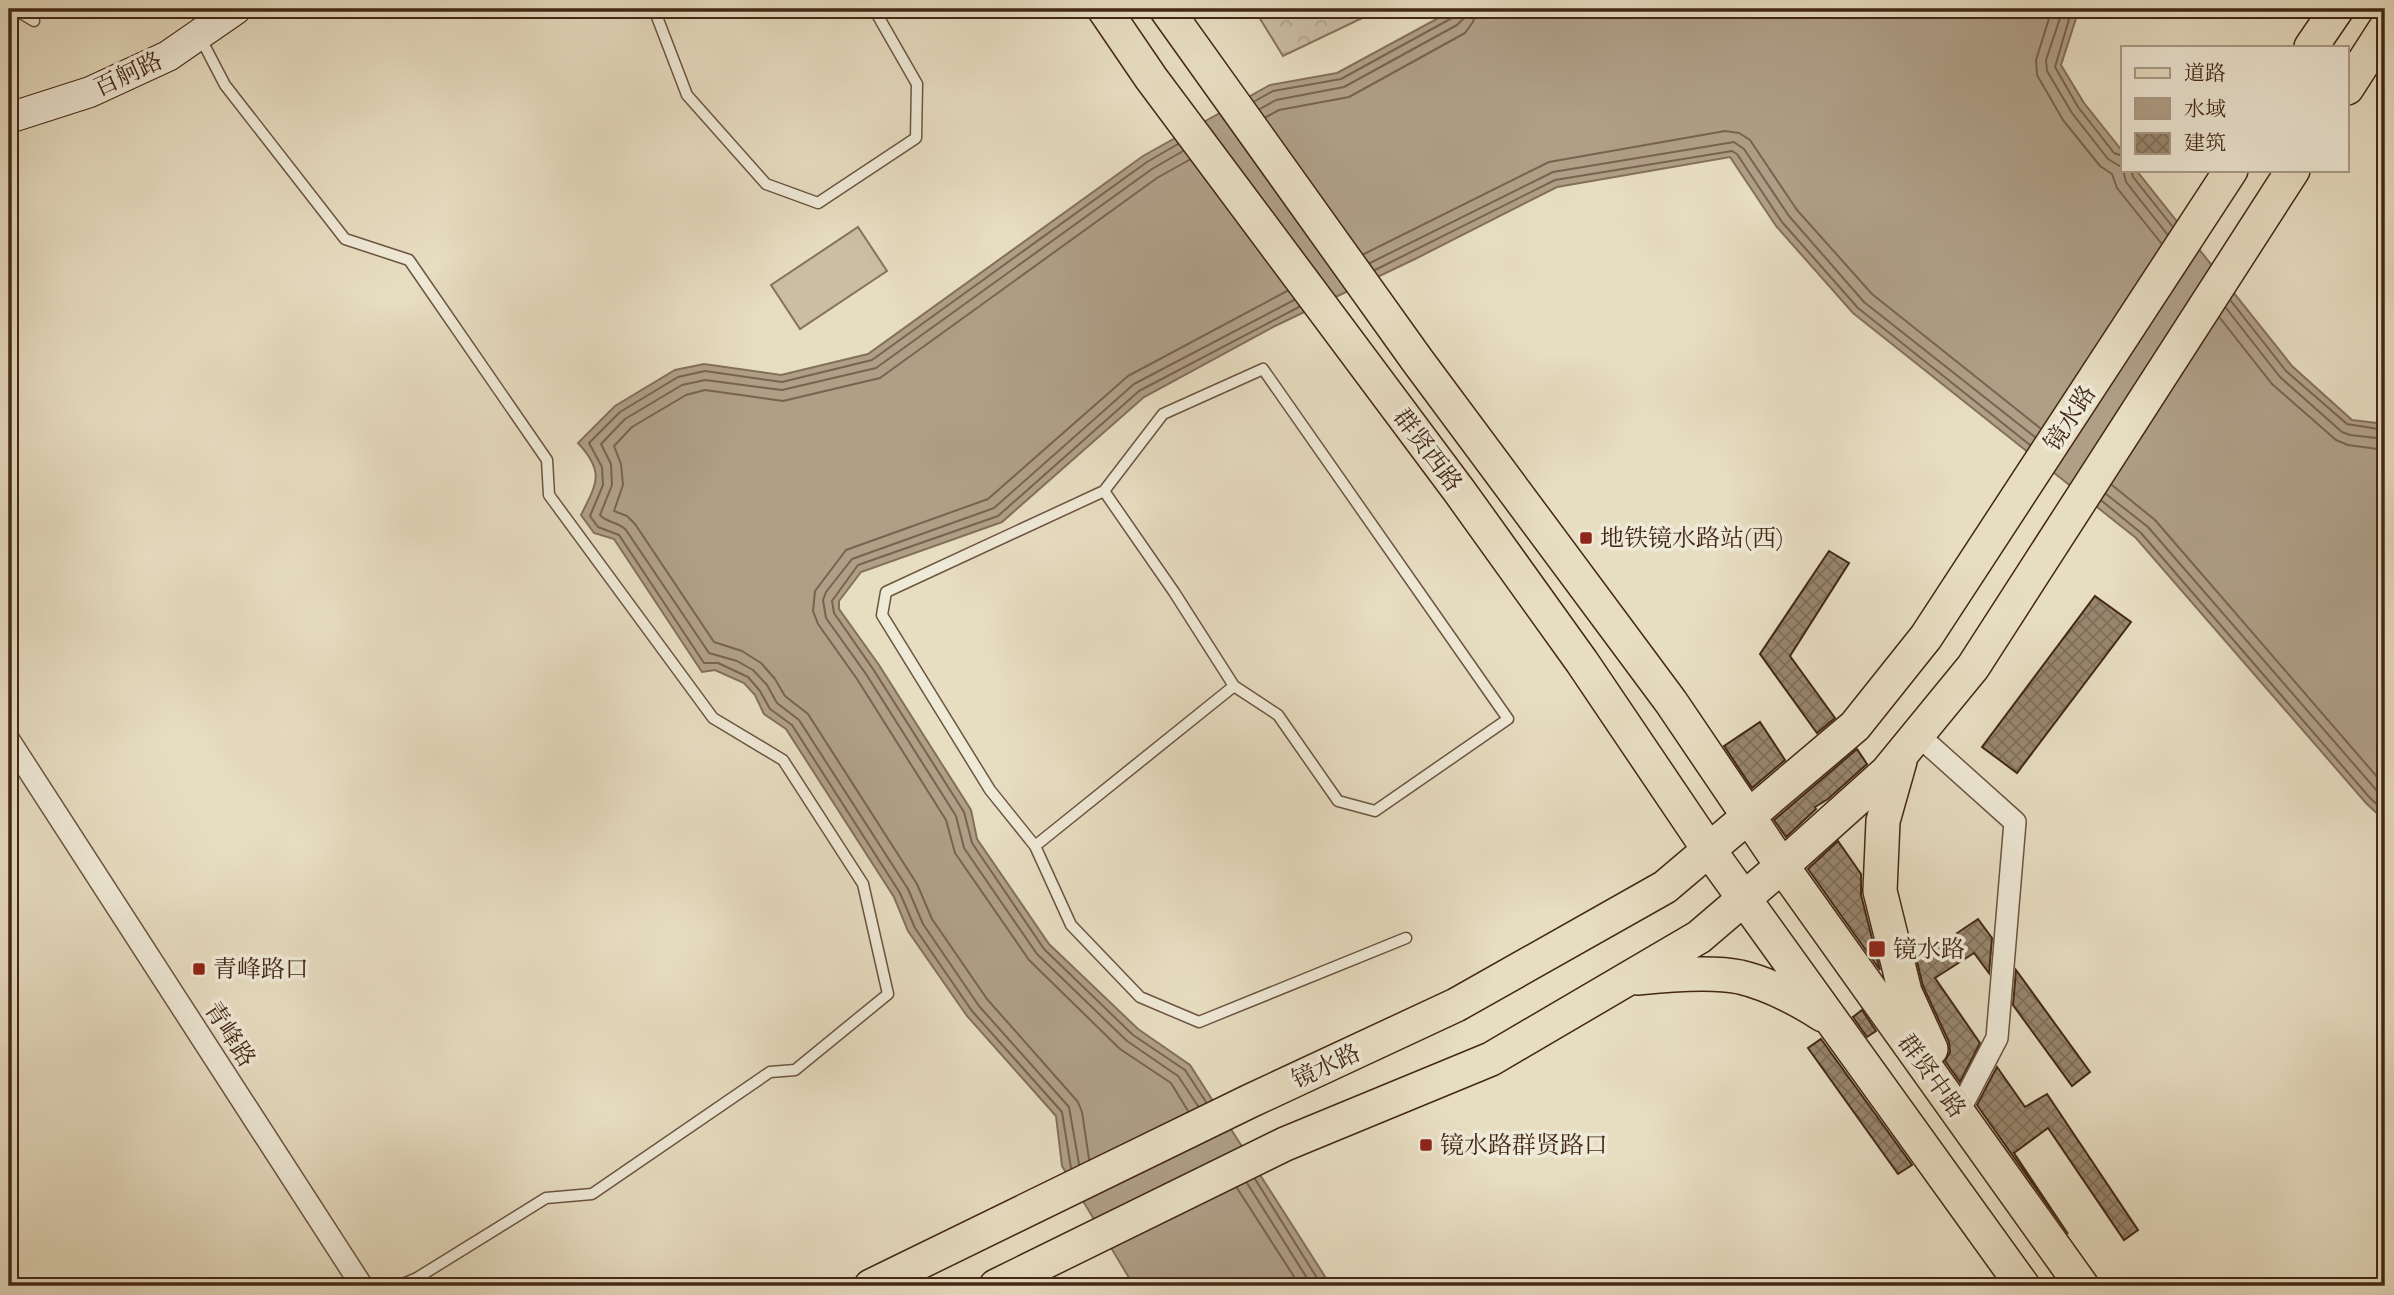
<svg xmlns="http://www.w3.org/2000/svg" width="2394" height="1295" viewBox="0 0 2394 1295" font-family="'Sorts Mill Goudy','Noto Serif SC',serif">
<style>
.green{fill:#cbbea4;stroke:#87725c;stroke-width:2}
.park{fill:url(#park-crowns);stroke:#87725c;stroke-width:2}
.water{fill:#af9f87;stroke:#846f59;stroke-width:2}
.lines{fill:none;stroke-linecap:round;stroke-linejoin:round}
.shore{stroke:#79634e;stroke-width:2}
.building{fill:url(#building-cross-hatch);stroke:#432715;stroke-width:2}
.lane-casing{stroke:#6c5440;stroke-width:13}
.street-casing{stroke:#6c5440;stroke-width:24}
.secondary-casing{stroke:#432715;stroke-width:32}
.primary-casing{stroke:#432715;stroke-width:36}
.lane{stroke:#efe9d7;stroke-width:10}
.street{stroke:#efe9d7;stroke-width:21}
.secondary{stroke:#efe9d7;stroke-width:30}
.primary{stroke:#e7ddc1;stroke-width:33}
.poi-dot{fill:#8f2418;stroke:#efe9d7;stroke-width:2.5}
.labels{text-anchor:middle;stroke-width:7;stroke-linejoin:round;paint-order:stroke}
.street-label{font-size:24px;fill:#432715;stroke:#efe9d7}
.poi-label{font-size:24px;fill:#432715;stroke:#efe9d7;text-anchor:start}
</style>
<defs>
<pattern id="park-crowns" width="20" height="18" patternUnits="userSpaceOnUse" patternTransform="scale(1.75)"><rect width="20" height="18" fill="#cbbea4"/><path d="M2 6a3 3 0 1 1 6 0M12 15a3 3 0 1 1 6 0" fill="none" stroke="#b0a38c"/></pattern>
<pattern id="building-cross-hatch" width="8" height="8" patternUnits="userSpaceOnUse" patternTransform="scale(1.75)"><rect width="8" height="8" fill="#98866e"/><path d="M0 0l8 8M0 8l8-8" fill="none" stroke="#7e6e59"/></pattern>
</defs>
<rect width="100%" height="100%" fill="#e7ddc1"/>
<filter id="stains"><feTurbulence type="fractalNoise" baseFrequency=".00286" numOctaves="4"/><feColorMatrix values="0 0 0 0 .2 0 0 0 0 .09 0 0 0 0 .02 0 0 0 .5 -.17"/></filter>
<radialGradient id="worn" r=".72"><stop offset=".6" stop-color="#630" stop-opacity="0"/><stop offset="1" stop-color="#630" stop-opacity=".3"/></radialGradient>
<path class="green" d="M858 227 887 271 800 329 771 285Z"/>
<path class="park" d="M1254 9H1381L1283 56Z"/>
<path class="water" d="M1455 9H2079L2061 65 2084 103 2123 152V170H2136L2292 366 2352 420 2385 424V821L2366 803 2136 538 1853 313 1776 226 1730 157 1557 187 1417 258 1273 327 1144 397 1002 522 861 572 839 601V609L879 665 971 810 977 839 1049 944 1138 1029 1190 1065 1331 1286H1134L1062 1166 1056 1116 967 1016 908 931 894 897 786 729 764 714 755 695 744 683 715 670 702 672 614 539 594 533 581 515C597 483 605 472 578 443L615 406 675 370 704 364 781 375 868 354 1143 156 1270 85 1337 73Z"/>
<g class="lines">
<path class="shore" d="M2052 9 2036 60 2037 75 2063 120 2100 166 2112 174 2117 188 2161 243
M2063 9 2046 60 2047 71 2072 113 2108 159 2123 168
M2072 9 2055 67 2078 107 2114 153 2123 156
M1255 101 1273 91 1341 79 1452 18 1456 9
M1260 109 1276 100 1344 87 1457 25 1464 18 1465 9
M1266 117 1279 110 1349 97 1465 33 1473 22 1476 9
M2123 169 2126 182 2167 234
M2131 170 2133 177 2172 226
M1364 254 1549 162 1725 131 1739 133 1750 140 1797 210 1872 294 2040 428
M1370 263 1553 172 1734 142 1744 149 1789 216 1864 302 2035 437
M1375 270 1555 180 1732 151 1737 154 1782 222 1858 308 2030 445
M2231 301 2286 371 2347 424 2385 430
M2226 308 2280 377 2342 432 2350 435 2385 439
M2220 318 2272 384 2336 440 2348 445 2385 450
M2112 485 2155 520 2385 786
M2106 494 2148 527 2385 800
M2102 501 2141 533 2370 798 2385 812
M1206 1102 1185 1070 1133 1035 1044 949 972 843 964 812 873 669 834 613 832 601 858 565 998 516 1139 391 1299 307
M1198 1106 1178 1076 1127 1041 1037 954 964 848 956 816 866 674 826 618 823 600 826 592 852 559 994 508 1134 384 1294 300
M1188 1111 1171 1083 1120 1049 1029 960 955 853 946 820 857 679 818 624 813 611 815 591 846 550 988 499 1128 376 1287 291
M1089 1159 1082 1112 1078 1102 987 999 932 919 917 884 808 714 785 696 775 679 761 663 742 651 714 642 635 524 627 516 614 511 623 485 621 464 614 446 632 427 686 395 705 390 783 401 880 378 1157 178 1189 160
M1079 1164 1069 1107 979 1006 923 924 908 889 799 720 777 703 767 685 753 670 737 661 709 653 626 530C619 522 607 523 600 515L612 485 611 464 601 444 625 419 682 385 705 380 782 390 876 368 1152 169 1183 151
M1071 1168 1062 1112 972 1011 915 928 900 893 792 725 770 709 760 691 748 677 718 663H704L619 535 598 527 590 516 603 485 602 467 589 443 620 412 678 377 705 371 782 382 872 360 1147 162 1178 144
M1255 1179 1322 1286
M1247 1183 1312 1286
M1237 1188 1300 1286"/>
</g>
<path class="building" d="M1829 551 1849 563 1790 656 1835 718 1817 733 1760 654Z
M2095 596 2131 622 2017 773 1982 747Z
M1760 722 1785 760 1752 788 1724 746Z
M1857 749 1867 764 1828 799 1815 807 1816 809 1786 837 1774 820Z
M1838 841 1861 874V895L1880 970 1808 869Z
M1978 919 1992 938 1989 973 1974 953 1935 978 1980 1043 1960 1082 1945 1061 1950 1052 1949 1042 1923 986 1914 950 1920 958Z
M2016 970 2090 1072 2072 1086 2013 1005Z
M1862 1010 1876 1031 1867 1037 1853 1017Z
M1821 1039 1912 1165 1898 1174 1808 1048Z
M1997 1067 2025 1107 2047 1094 2138 1230 2124 1240 2048 1128 2014 1153 2068 1234 1977 1105Z"/>
<g class="lines">
<g class="lane-casing">
<path id="lane" d="M14 9 34 21
M654 9 687 95 766 184 818 203 916 138 917 84 874 9
M200 37 225 85 345 239 409 260 547 460 549 495 713 718 783 760 863 884 888 994 795 1070 770 1072 592 1194 546 1198 417 1278 398 1286
M1263 369 1508 719 1375 811 1338 801 1278 715 1234 686 1174 592 1104 491 1163 414Z
M1104 491 886 592 882 615 990 790 1035 846 1071 925 1140 997 1199 1022 1406 938
M1035 846 1234 686"/>
</g>
<g class="street-casing">
<path id="street" d="M1918 735 2015 822 1997 1038 1958 1113
M9 740 362 1286"/>
</g>
<g class="secondary-casing">
<path id="secondary" d="M9 118 90 92 168 56 236 9"/>
</g>
<g class="primary-casing">
<path id="primary" d="M1104 9 1151 78 1460 492 1582 662 1709 850 2023 1286
M1166 9 1417 360 1671 702 1782 866 2082 1286
M2311 47 2337 9
M2347 88 2385 29
M1900 761 1883 821 1880 891 1905 992 1931 1049
M1637 978C1666 975 1712 971 1740 977 1769 984 1798 999 1823 1015
M871 1286 1250 1101 1456 1005 1665 887 1855 726 1926 637 2231 170
M996 1286 1285 1144 1491 1059 1699 937 1782 866 1887 772 1973 667 2293 170"/>
</g>
<use href="#lane" class="lane"/>
<use href="#street" class="street"/>
<use href="#secondary" class="secondary"/>
<use href="#primary" class="primary"/>
</g>
<g class="poi-dot">
<rect x="1579" y="531" width="14" height="14" rx="3.5"/>
<rect x="1868" y="940" width="18" height="18" rx="3.5"/>
<rect x="192" y="962" width="14" height="14" rx="3.5"/>
<rect x="1419" y="1138" width="14" height="14" rx="3.5"/>
</g>
<g class="labels">
<g class="street-label">
<text transform="translate(128 74) rotate(-25)" y="8">百舸路</text>
<text transform="translate(2070 418) rotate(-57)" y="8">镜水路</text>
<text transform="translate(1428 450) rotate(53)" y="8">群贤西路</text>
<text transform="translate(230 1034) rotate(57)" y="8">青峰路</text>
<text transform="translate(1326 1066) rotate(-25)" y="8">镜水路</text>
<text transform="translate(1932 1076) rotate(54)" y="8">群贤中路</text>
</g>
<g class="poi-label">
<text x="1600" y="546">地铁镜水路站(西)</text>
<text x="1893" y="957">镜水路</text>
<text x="213" y="977">青峰路口</text>
<text x="1440" y="1153">镜水路群贤路口</text>
</g>
</g>
<rect width="2394" height="1295" fill="none" stroke="#e7ddc1" stroke-width="35"/>
<rect x="10" y="10" width="2373" height="1274" fill="none" stroke="#432715" stroke-width="3.5"/>
<rect x="18" y="18" width="2359" height="1260" fill="none" stroke="#432715" stroke-width="2"/>
<rect x="2121" y="46" width="228" height="126" fill="#efe9d7" stroke="#aa9b89" stroke-width="2"/>
<rect x="2135" y="68" width="35" height="10" fill="#e7ddc1" stroke="#aa9b89" stroke-width="2"/>
<text x="2184" y="80" font-size="21" fill="#432715">道路</text>
<rect x="2135" y="98" width="35" height="21" fill="#af9f87" stroke="#aa9b89" stroke-width="2"/>
<text x="2184" y="116" font-size="21" fill="#432715">水域</text>
<rect x="2135" y="133" width="35" height="21" fill="url(#building-cross-hatch)" stroke="#aa9b89" stroke-width="2"/>
<text x="2184" y="150" font-size="21" fill="#432715">建筑</text>
<rect width="100%" height="100%" filter="url(#stains)"/>
<rect width="100%" height="100%" fill="url(#worn)"/>
</svg>
